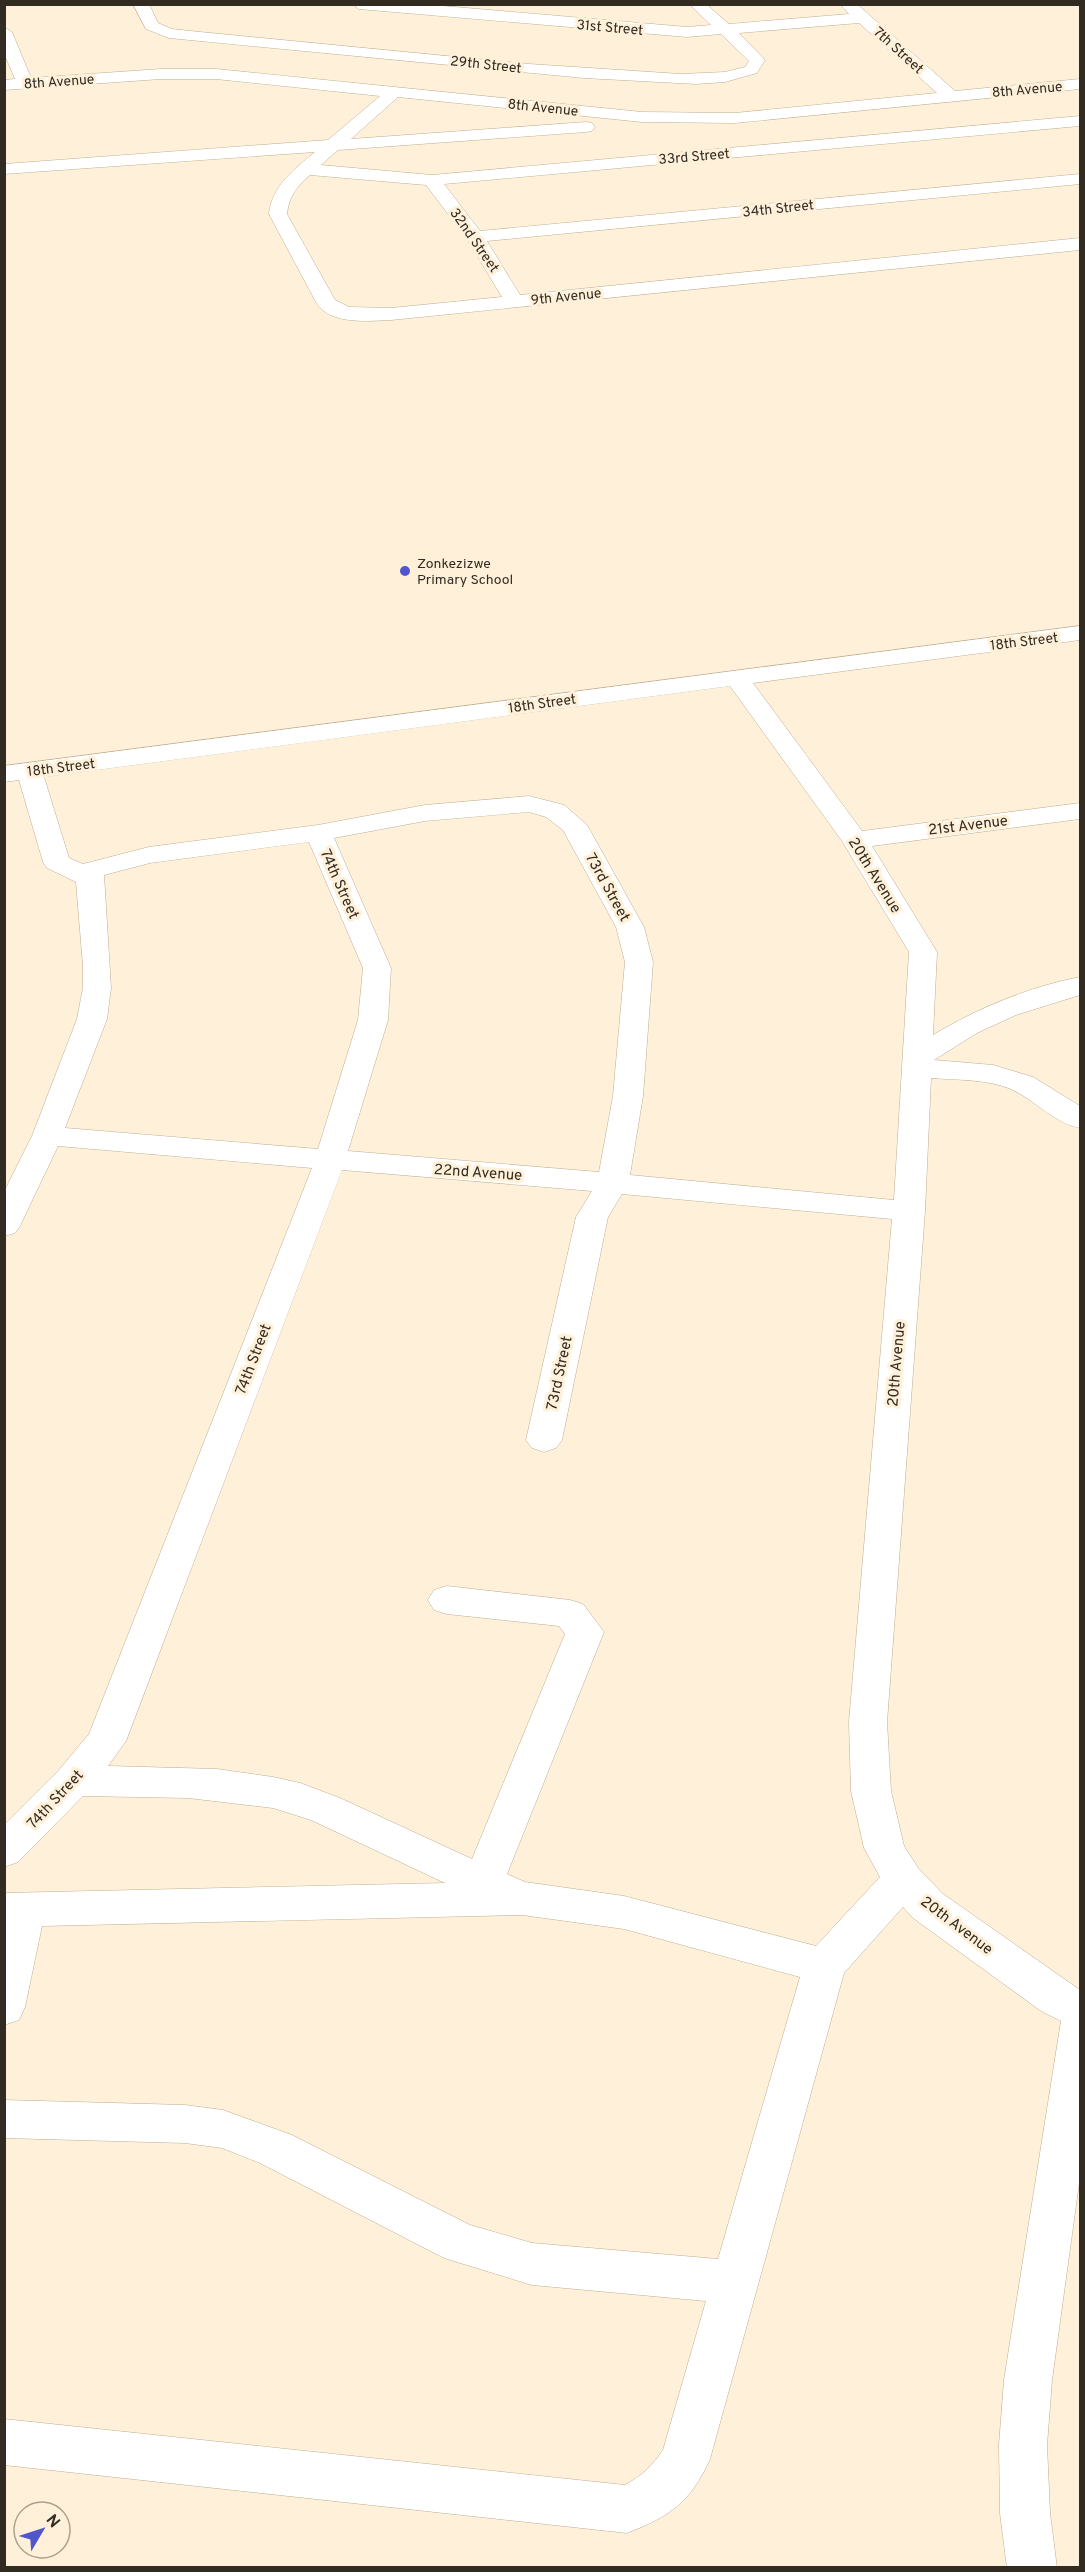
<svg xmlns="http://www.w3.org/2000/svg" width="1085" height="2572" viewBox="0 0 1085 2572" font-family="Overpass,sans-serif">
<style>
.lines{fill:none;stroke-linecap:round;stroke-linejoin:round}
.street-casing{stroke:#beae93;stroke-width:1}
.street{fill:#fff;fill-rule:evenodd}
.poi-dot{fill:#5156cd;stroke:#fef0d9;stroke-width:2}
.labels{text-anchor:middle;stroke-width:6;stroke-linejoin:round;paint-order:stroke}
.far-street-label{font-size:14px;fill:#322b21;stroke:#fef0d9}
.far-poi-label{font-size:14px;fill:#322b21;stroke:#fef0d9;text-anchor:start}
.street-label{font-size:15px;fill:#322b21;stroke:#fef0d9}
</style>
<rect width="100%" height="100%" fill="#fef0d9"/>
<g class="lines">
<g class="street-casing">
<path id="street" d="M133 4H149L158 23 172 29 200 32 529 64 681 74 725 72 745 67 749 61 721 34 687 37 359 9 352 4H420L687 27 711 25 689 4H706L729 24 849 14 840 4H857L955 91 1080 79V89L735 123 642 122 398 97 351 139 586 122 592 123 595 127 592 131 586 132 338 150 321 165 432 175 1080 116V126L444 184 480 231 1080 174V184L487 241 520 295 1080 238V250L391 320C369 321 332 325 317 304L269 214C272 185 295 169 315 152L4 174V164L328 140 380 96 216 79H161L4 90V80L15 79 4 53V27L12 32 31 78 161 69H216L642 112 735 113 937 93 859 23 739 33 765 60 757 73 725 82 696 84 584 78 169 38 146 29ZM310 175 426 185 467 239 502 297 391 308 349 307 335 300 287 214C289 196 297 186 310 175Z
M1080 626V640L753 683 862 831 1080 803V819L872 846 937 952 933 1035C978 1008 1029 987 1080 977V995L1016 1015 977 1033 934 1060 993 1065 1033 1077 1080 1106V1128C1054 1123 1035 1100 1011 1089 987 1079 957 1080 931 1078L925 1211 887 1722 891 1791 904 1846 918 1868 943 1894 1080 1990V2176L1052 2380 1047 2445 1050 2513 1057 2568H1007L1000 2513 999 2445 1004 2380 1061 2021 1041 2011 913 1918 903 1907 844 1973 710 2459C690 2503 670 2516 627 2533L4 2465V2419L625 2485C642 2476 653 2465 663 2450L706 2301 532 2285 444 2258 260 2163 222 2148 185 2143 4 2138V2100L185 2105 223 2110 292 2135 470 2225 532 2243 718 2259 800 1977 624 1929 522 1915 42 1926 25 2007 19 2020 4 2025V1893L445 1883 311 1820 273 1808 188 1798 83 1796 18 1862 4 1867V1825L59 1770 89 1734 312 1168 58 1146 20 1226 15 1233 4 1236V1192L32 1136 77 1019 83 988V966L76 882 47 868 43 862 19 780 4 782V766ZM730 686 842 841 909 952 894 1200 630 1175 643 1096 653 962 644 927 587 825 564 805 529 796 425 805 318 825 149 847 83 864 69 858 44 777ZM529 812 546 817 563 830 616 927 625 962 613 1096 599 1172 348 1151 388 1020 391 968 334 838 425 821ZM309 842 363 968 358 1020 318 1149 65 1128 107 1019 111 988 104 875 150 863ZM342 1170 592 1191 576 1217 526 1440 532 1448 544 1452 556 1448 562 1440 608 1217 622 1194 892 1219 849 1722 851 1791 864 1848 880 1877 816 1946 624 1896 525 1882 507 1874 604 1632 583 1604 570 1600 447 1586 434 1590 428 1600 434 1610 447 1614 559 1626 565 1634 472 1859 340 1798 300 1783 273 1777 217 1769 108 1766 126 1741Z"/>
</g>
<use href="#street" class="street"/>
</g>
<circle class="poi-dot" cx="405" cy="571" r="6"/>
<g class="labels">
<g class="far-street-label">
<text transform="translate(610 27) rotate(5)" y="5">31st Street</text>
<text transform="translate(899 50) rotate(42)" y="5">7th Street</text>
<text transform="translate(486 64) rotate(6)" y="5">29th Street</text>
<text transform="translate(59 81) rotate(-4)" y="5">8th Avenue</text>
<text transform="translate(1027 89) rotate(-5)" y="5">8th Avenue</text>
<text transform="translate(543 107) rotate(6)" y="5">8th Avenue</text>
<text transform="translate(694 156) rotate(-5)" y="5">33rd Street</text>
<text transform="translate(778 208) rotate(-6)" y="5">34th Street</text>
<text transform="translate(475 240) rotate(55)" y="5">32nd Street</text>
<text transform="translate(566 296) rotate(-6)" y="5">9th Avenue</text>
<text transform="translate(1024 641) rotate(-7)" y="5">18th Street</text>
<text transform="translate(542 703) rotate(-8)" y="5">18th Street</text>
<text transform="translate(61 767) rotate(-7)" y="5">18th Street</text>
</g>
<g class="far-poi-label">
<text x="417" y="568">Zonkezizwe<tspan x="417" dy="16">Primary School</tspan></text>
</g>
<g class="street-label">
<text transform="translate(968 825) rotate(-7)" y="5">21st Avenue</text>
<text transform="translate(875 875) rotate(58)" y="5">20th Avenue</text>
<text transform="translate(340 884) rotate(66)" y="5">74th Street</text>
<text transform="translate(608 887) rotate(61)" y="5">73rd Street</text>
<text transform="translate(478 1172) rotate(4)" y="5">22nd Avenue</text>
<text transform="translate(253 1359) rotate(-69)" y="5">74th Street</text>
<text transform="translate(896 1364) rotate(-85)" y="5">20th Avenue</text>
<text transform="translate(559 1373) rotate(-78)" y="5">73rd Street</text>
<text transform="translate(55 1799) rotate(-47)" y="5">74th Street</text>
<text transform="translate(957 1925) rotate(37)" y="5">20th Avenue</text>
</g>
</g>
<rect width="1085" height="2572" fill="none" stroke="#322b21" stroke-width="12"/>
<g transform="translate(42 2530) rotate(51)"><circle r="28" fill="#fef0d9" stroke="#aca18f" stroke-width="1.5"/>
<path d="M0-4.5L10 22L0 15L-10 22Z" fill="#5156cd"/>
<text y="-9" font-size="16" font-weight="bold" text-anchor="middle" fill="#322b21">N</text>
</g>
</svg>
